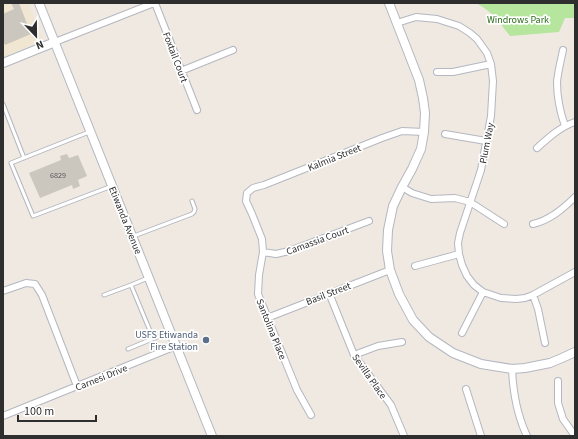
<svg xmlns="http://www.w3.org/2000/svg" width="578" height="439" viewBox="0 0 578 439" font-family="'Source Sans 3',sans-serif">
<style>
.education{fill:#f0e6d1}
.green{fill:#b6e59e}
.building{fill:#cbc7bf}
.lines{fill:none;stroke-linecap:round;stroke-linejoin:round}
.service-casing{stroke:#b4b7c1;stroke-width:5}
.minor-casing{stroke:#b4b7c1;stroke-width:8}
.tertiary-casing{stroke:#b4b7c1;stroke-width:10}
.service{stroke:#fff;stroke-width:3}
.minor{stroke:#fff;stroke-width:6}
.tertiary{stroke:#fff;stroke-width:8}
.service-dot{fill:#5c6f8a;stroke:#fff;stroke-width:1.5}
.labels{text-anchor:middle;stroke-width:3.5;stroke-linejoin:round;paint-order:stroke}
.number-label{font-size:8px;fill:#555452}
.park-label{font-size:10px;fill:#2c6e1b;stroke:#fff}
.street-label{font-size:10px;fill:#2e2e2e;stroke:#fff}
.service-label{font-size:10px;fill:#4e5e75;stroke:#fff;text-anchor:end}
</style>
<rect width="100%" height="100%" fill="#efe9e1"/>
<path class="education" d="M3 3H28L42 38 39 42 3 57Z"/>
<path class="green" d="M476 3H575V18H565L559 32 510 36C500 23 492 11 476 3Z"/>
<path class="building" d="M11 3H19L31 34 5 45 3 40V37L4 36 3 32V14L14 9Z
M67 154 69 158 78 155 87 176 78 180 80 186 73 189 72 185 40 198 29 173 61 160 60 156Z"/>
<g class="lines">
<g class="service-casing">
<path id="service" d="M3 104 24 158
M89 132 11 163 33 216 112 186
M134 236 192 214 194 212 195 209 192 201
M148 278 131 285 153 338
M104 295 131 285
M128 349 169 332"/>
</g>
<g class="minor-casing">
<path id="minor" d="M155 3 197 110
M397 23 416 17 437 19 459 26 470 33 477 39 487 53 491 64 493 81 491 116 481 170 460 233 458 243 459 254 462 265 467 276 474 285 483 292 501 298 516 299 525 298 533 295 575 272
M55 42 154 3
M563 50C561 60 558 71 557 82 557 97 560 112 565 126
M181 71 233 50
M437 72H453L491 64
M445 134 486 141
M537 148C548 138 560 127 575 122
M402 187 412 193 431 199 455 198 470 202 504 224
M533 224C550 220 563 209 575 197
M263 252 276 254 289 251 369 221
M415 266 459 254
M3 291 26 283 35 284 42 295 77 386
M329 293 354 355 391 405 404 436
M533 295 538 309 545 343
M267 318 390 270
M462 333 483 292
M354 355 378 346 402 342
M512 369C513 392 517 415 527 436
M558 381V403L563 419 575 436
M466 389 481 436
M311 415 297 390 258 294 259 275 263 252 262 239 252 214 246 201 247 193 253 188 264 185 382 138 402 131 424 132
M3 416 176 346"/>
</g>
<g class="tertiary-casing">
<path id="tertiary" d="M39 3 212 436
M389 3 419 80 423 98 425 113 424 132 421 149 412 169 402 187 393 206 388 230 387 251 390 270 399 294 413 320 429 337 453 353 481 364 512 369 525 368 550 363 562 358 575 352
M3 63 55 42"/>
</g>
<use href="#service" class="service"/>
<use href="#minor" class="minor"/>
<use href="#tertiary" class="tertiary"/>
</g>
<circle class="service-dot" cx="206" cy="340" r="4"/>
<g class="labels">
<g class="number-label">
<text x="58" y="178">6829</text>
</g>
<g class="park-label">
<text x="518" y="23">Windrows Park</text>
</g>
<g class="street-label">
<text transform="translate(176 57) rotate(69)" y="4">Foxtail Court</text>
<text transform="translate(486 143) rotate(-79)" y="4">Plum Way</text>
<text transform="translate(334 157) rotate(-22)" y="4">Kalmia Street</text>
<text transform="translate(126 220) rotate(68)" y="4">Etiwanda Avenue</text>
<text transform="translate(317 240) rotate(-20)" y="4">Camassia Court</text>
<text transform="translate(328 293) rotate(-21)" y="4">Basil Street</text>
<text transform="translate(272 329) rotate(68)" y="4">Santolina Place</text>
<text transform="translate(370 376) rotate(55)" y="4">Sevilla Place</text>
<text transform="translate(101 377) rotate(-22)" y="4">Carnesi Drive</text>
</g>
<g class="service-label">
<text x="198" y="338">USFS Etiwanda<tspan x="198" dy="12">Fire Station</tspan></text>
</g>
</g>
<rect width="578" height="439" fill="none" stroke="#2e2e2e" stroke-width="8"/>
<g transform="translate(36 36) rotate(158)" stroke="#ffffff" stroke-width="3" paint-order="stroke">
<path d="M0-3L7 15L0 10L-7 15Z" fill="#2e2e2e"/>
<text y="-6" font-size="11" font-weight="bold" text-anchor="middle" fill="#2e2e2e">N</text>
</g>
<path d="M18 415v6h78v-6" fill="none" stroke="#2e2e2e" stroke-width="2"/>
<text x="24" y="415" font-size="12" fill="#2e2e2e" stroke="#ffffff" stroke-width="3" paint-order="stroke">100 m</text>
</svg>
